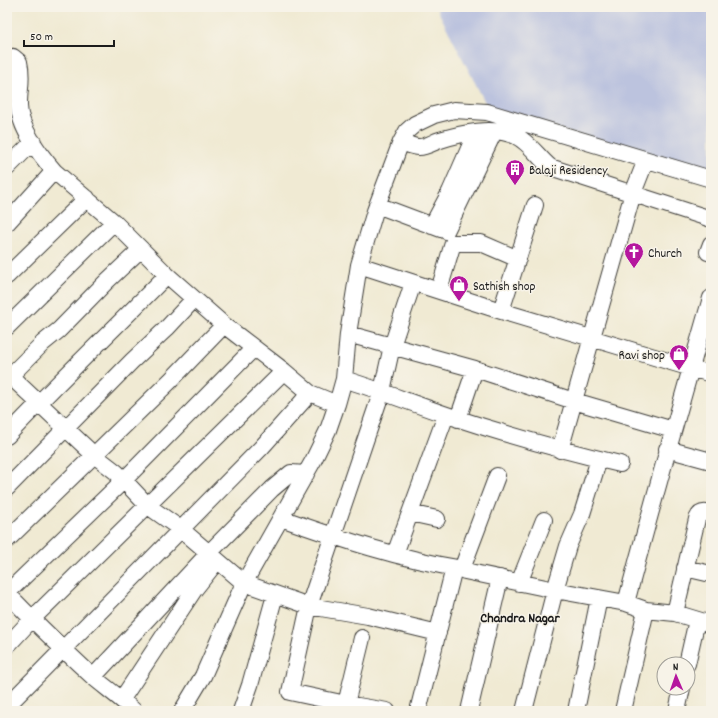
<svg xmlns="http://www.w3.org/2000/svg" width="718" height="718" viewBox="0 0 718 718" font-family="Dekko,sans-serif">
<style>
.industrial{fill:#bcc3de}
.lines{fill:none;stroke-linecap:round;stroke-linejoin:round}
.minor-casing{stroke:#3c3b37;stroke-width:18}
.minor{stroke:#fff;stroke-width:16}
.labels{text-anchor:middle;stroke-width:3;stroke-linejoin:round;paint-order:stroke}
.poi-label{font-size:13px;fill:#1c1c1c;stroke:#f7f3e8;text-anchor:start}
.neighbourhood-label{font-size:14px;font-weight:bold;fill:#1c1c1c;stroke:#f7f3e8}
</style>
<rect width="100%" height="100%" fill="#f7f3e8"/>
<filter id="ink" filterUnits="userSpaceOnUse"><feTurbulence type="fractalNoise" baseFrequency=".025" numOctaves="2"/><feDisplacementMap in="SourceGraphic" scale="8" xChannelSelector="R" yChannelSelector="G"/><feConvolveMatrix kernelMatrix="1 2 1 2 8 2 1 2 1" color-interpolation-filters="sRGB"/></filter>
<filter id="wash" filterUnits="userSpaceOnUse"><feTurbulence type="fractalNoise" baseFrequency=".012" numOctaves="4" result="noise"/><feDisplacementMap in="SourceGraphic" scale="16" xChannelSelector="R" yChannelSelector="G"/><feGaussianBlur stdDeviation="0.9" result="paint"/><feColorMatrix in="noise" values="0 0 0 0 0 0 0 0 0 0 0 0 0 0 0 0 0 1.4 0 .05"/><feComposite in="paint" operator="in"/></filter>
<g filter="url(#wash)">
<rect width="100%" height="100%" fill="#f0ead3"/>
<path class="industrial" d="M436 7H711V175L488 108Z"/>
</g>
<g filter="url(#ink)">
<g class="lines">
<g class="minor-casing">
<path id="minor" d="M7 60 13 57 19 62C23 78 19 88 19 104 18 126 41 156 54 171
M401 142C407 144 414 147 419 147 427 147 433 142 440 140 463 133 492 126 516 136 530 143 538 157 550 167L711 219
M7 168 33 142
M377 205 441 229
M7 223 54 171 114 222 167 275 224 325 284 371 310 393 337 404 328 430 313 461 244 583 203 676 182 711
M432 226 450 192 471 144 483 132
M446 231 494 132
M711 244 708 252 711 253
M359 265 501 311 711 374
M7 276 87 198
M439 290 453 243H481L518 259
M501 311 535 205
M7 327 114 222
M348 334 475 369 574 401 673 430
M7 373 94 455 116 472 148 506 182 530 244 583 309 606 368 616 438 633
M7 379 43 343 59 330 106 282 141 249
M344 379C382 391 419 406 456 418 510 436 565 451 620 464
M337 404 344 379 348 334 359 265 375 211 401 142 407 131 415 124 434 115 454 110 487 112 711 179
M458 419 475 369
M7 436C59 381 114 329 167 275
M667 449 711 461
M560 450 633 193 646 160
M7 488 132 361 167 328 194 299
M410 513 437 519
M281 518C340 539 401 559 462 569L465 571 555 590 626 603 646 610 675 613 711 624
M7 540 170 381 224 325
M395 554 446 415
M685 568 711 574
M462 569 497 476
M519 583 544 520
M7 593 124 480 254 348
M7 593C34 622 63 649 92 676 106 688 121 698 134 711
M626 603C653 501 682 399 711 298
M675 613 697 519C700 512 705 512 711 514
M7 646 32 619 284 371
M687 664 697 620
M93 677 208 554 272 489 291 473 306 474
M122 699 194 590 217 561
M346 704 362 638
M7 706 261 448 310 393
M241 711 250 685 275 595
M387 711 346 704 290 692 309 606 382 391 392 346 413 283
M418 711 454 568
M469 711 500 578
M524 711 555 590 568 546 582 514 599 459
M576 711 599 598
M623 711 646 610
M677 711 682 688"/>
</g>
<use href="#minor" class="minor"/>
</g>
</g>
<defs>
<g id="building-pin" transform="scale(1)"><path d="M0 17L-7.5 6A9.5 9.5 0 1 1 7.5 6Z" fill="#b5179e" stroke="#f7f3e8"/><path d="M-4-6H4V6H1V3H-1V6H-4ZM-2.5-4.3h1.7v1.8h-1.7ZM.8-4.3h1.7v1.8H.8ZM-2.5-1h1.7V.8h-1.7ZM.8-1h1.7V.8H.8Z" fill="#fff"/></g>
<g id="church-pin" transform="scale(1)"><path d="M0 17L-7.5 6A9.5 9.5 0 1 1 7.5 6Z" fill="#b5179e" stroke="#f7f3e8"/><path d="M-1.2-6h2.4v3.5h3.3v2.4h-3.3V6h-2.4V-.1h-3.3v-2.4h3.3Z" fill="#fff"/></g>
<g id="shop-pin" transform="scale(1)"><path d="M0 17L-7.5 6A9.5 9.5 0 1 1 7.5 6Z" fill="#b5179e" stroke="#f7f3e8"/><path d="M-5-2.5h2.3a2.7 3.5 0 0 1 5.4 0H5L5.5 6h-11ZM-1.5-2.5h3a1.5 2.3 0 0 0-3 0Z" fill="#fff"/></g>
</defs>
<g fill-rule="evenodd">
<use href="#building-pin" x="515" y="169"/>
<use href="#church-pin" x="634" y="252"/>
<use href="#shop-pin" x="459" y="285"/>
<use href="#shop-pin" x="679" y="354"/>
</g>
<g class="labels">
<g class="poi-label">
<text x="529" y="174">Balaji Residency</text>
<text x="648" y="257">Church</text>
<text x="473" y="290">Sathish shop</text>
<text x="665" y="359" text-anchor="end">Ravi shop</text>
</g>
<g class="neighbourhood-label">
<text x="520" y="622">Chandra Nagar</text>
</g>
</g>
<rect width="718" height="718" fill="none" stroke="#f7f3e8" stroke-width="24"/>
<g transform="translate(676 676) rotate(358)"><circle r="19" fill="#f7f3e8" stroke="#9f9d96"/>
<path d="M0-3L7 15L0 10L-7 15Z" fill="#b5179e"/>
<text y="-6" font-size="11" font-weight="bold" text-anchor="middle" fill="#1c1c1c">N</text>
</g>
<path d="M24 40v6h90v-6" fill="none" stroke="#1c1c1c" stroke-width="2"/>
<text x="30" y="40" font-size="12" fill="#1c1c1c" stroke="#f7f3e8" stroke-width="3" paint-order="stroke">50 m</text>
</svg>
